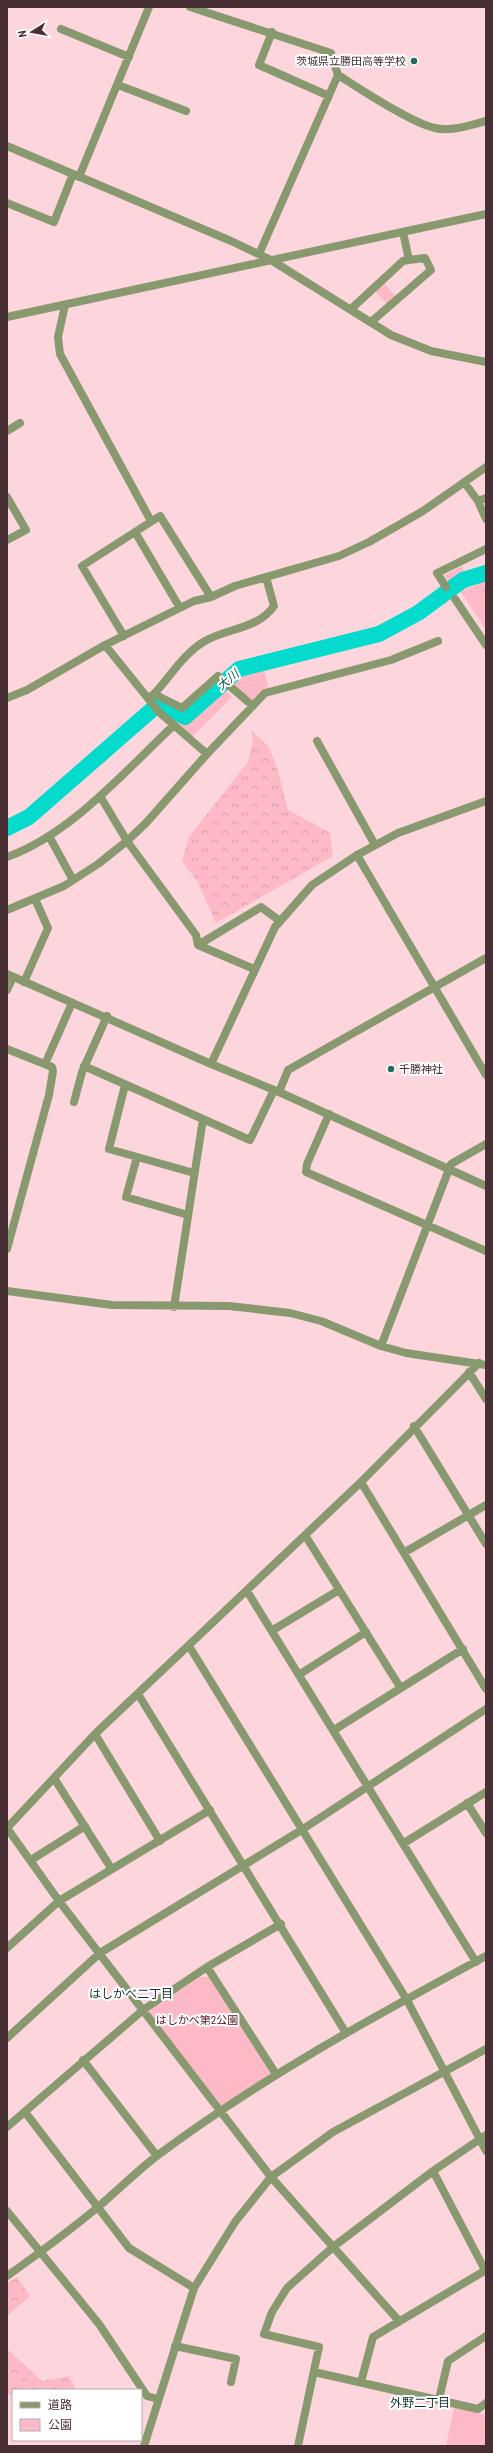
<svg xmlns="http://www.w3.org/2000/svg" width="493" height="2453" viewBox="0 0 493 2453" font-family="'Roboto Condensed','Noto Sans JP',sans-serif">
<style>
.forest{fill:url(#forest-crowns)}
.park{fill:#fdb9c6}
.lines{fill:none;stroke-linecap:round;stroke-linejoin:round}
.river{stroke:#05dbcd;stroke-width:16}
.minor{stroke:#88996f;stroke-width:8}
.tertiary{stroke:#88996f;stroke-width:8}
.poi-dot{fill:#236c65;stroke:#fff;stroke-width:1.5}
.labels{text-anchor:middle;stroke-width:4;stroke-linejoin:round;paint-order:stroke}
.poi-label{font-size:11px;fill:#472f34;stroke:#fff;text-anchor:end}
.park-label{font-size:11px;fill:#561027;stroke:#fff}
.water-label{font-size:12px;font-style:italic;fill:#06544d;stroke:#fff}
.neighbourhood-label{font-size:12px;fill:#113330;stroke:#fff}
</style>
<defs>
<pattern id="forest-crowns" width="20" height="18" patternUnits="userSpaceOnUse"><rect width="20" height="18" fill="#fdb9c6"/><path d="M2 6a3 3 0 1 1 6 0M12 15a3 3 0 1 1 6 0" fill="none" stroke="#da9fab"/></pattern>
</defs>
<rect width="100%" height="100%" fill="#fdd6dd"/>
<path class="forest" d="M252 731 269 747 278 771 288 810 330 833 333 856 216 923 197 881 182 861 189 837 248 762 253 740Z
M17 2277 30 2296 7 2316V2283Z
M7 2349 42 2381 69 2376 75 2388 70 2390H13V2397L7 2392Z"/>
<path class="park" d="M384 283 396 297 387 304 375 291Z
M462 566 468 581 478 583 455 594 445 575Z
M486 580V629L461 592Z
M263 665 269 690 252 704 229 683 240 672Z
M222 688 232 697 191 738 167 714 185 720Z
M200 1977H209L271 2074 222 2106 148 2012Z
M454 2408 478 2412 485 2416 486 2446H446Z"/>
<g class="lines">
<path class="river" d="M7 828 29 817 155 707 160 704 185 717 239 669 379 634 418 613 463 580 486 573"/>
<path class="minor" d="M190 7 331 53 338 75C359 88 413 124 435 128 451 132 470 125 486 121
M61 29 129 57
M272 32 259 65 329 96
M118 85 186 111
M7 146 231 241 271 260 391 335 431 351 486 362
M79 177 149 7
M7 203 54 222 73 174
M259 254 338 75
M65 305 58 337 60 354 151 521
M351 309 403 261 409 260
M371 322 431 270 425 258 409 260 403 232
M7 431 20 423
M464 482 478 501 486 519
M7 497 26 530 7 540
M478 501 486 498
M135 532 180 608
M446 587 437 573 486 549
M455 599 486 645
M124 636 82 566 160 516 211 597
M105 645 159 712 207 754
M154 694C170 677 184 653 205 641 228 628 258 629 274 606L266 577
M150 697 154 694 182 708 218 676 253 706
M7 698 27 690 105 645 194 601 211 597 235 586 339 556 369 542 423 511 486 467
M317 741 375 845
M100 796 127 841 196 935 198 945 254 969
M49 836 73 880
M357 855 486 1075
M7 857C71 834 124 772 173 726
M7 910 64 886 98 864 127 841 146 823 207 754 265 693 391 660 438 641
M198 945 261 907 280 921
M24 982 48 928 35 899
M7 990 13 977
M7 1049 52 1067 53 1071 49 1095 7 1249
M45 1064 72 1003
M84 1066 250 1140 274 1090
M125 1085 109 1149 194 1173
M279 1092 288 1070 486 958
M74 1102 82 1072 107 1016
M329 1114 307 1164 306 1172 486 1251
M137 1157 126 1197 188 1215
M7 1291 112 1305 229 1306 290 1313 321 1321 381 1346 406 1353 486 1365
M174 1307 203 1119
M381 1346 451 1164 486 1144
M469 1372 486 1399
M414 1426 486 1544
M361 1482 486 1689
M305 1535 400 1687
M405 1552 486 1505
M247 1591 476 1962
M273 1630 339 1590
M189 1646 407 2000 486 2151
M300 1674 366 1632
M138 1694 346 2033
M334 1730 463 1649
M95 1734 160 1841
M54 1778 111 1868
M467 1803 486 1833
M7 1828 95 1734 361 1482 479 1363
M7 1828 59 1901 271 2177 399 2321
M404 1843 486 1792
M31 1860 85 1826
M7 1948 59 1901 210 1810
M207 1967 276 2074
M7 2038 100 1953 303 1829 486 1709
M83 2060 157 2156
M25 2112 129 2248 194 2288
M7 2127 143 2010 207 1967 281 1924
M433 2171 486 2272
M7 2211 99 2324 147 2396 158 2399
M7 2276C38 2254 69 2231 98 2207 118 2190 137 2171 158 2155 261 2078 373 2017 486 1956
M175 2346 236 2359 231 2382
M314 2372 478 2409 486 2403
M361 2382 373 2337 486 2270
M439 2399 448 2361 486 2336
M298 2446 319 2347 264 2334 272 2312 287 2288 333 2247 433 2171 486 2135"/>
<path class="tertiary" d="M7 317 486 214
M7 974 211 1064 275 927 312 885 357 855 398 833 486 801
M211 1064 279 1092 486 1186
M144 2446 194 2288 235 2222 271 2177 333 2132 486 2049"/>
</g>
<g class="poi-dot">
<circle cx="414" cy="61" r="4"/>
<circle cx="391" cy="1069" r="4"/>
</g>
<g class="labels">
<g class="poi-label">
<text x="406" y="65">茨城県立勝田高等学校</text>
<text x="399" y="1073" text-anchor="start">千勝神社</text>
</g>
<g class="park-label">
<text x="197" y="2024">はしかべ第2公園</text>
</g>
<g class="water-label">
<text transform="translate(228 680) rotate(-39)" y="4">大川</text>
</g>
<g class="neighbourhood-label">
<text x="131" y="1998">はしかべ二丁目</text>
<text x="420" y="2407">外野二丁目</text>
</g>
</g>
<rect width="493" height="2453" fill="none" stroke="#472f34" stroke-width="16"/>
<rect x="12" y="2389" width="130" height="52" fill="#ffffff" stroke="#b5acae"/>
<rect x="20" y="2402" width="20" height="6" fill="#88996f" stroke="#b5acae"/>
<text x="48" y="2409" font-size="12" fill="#472f34">道路</text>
<rect x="20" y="2419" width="20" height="12" fill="#fdb9c6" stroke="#b5acae"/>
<text x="48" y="2429" font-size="12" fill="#472f34">公園</text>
<g transform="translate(32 32) rotate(259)" stroke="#ffffff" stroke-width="3" paint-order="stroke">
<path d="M0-3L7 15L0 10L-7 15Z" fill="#472f34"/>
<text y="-6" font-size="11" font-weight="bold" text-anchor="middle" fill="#472f34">N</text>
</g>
</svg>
